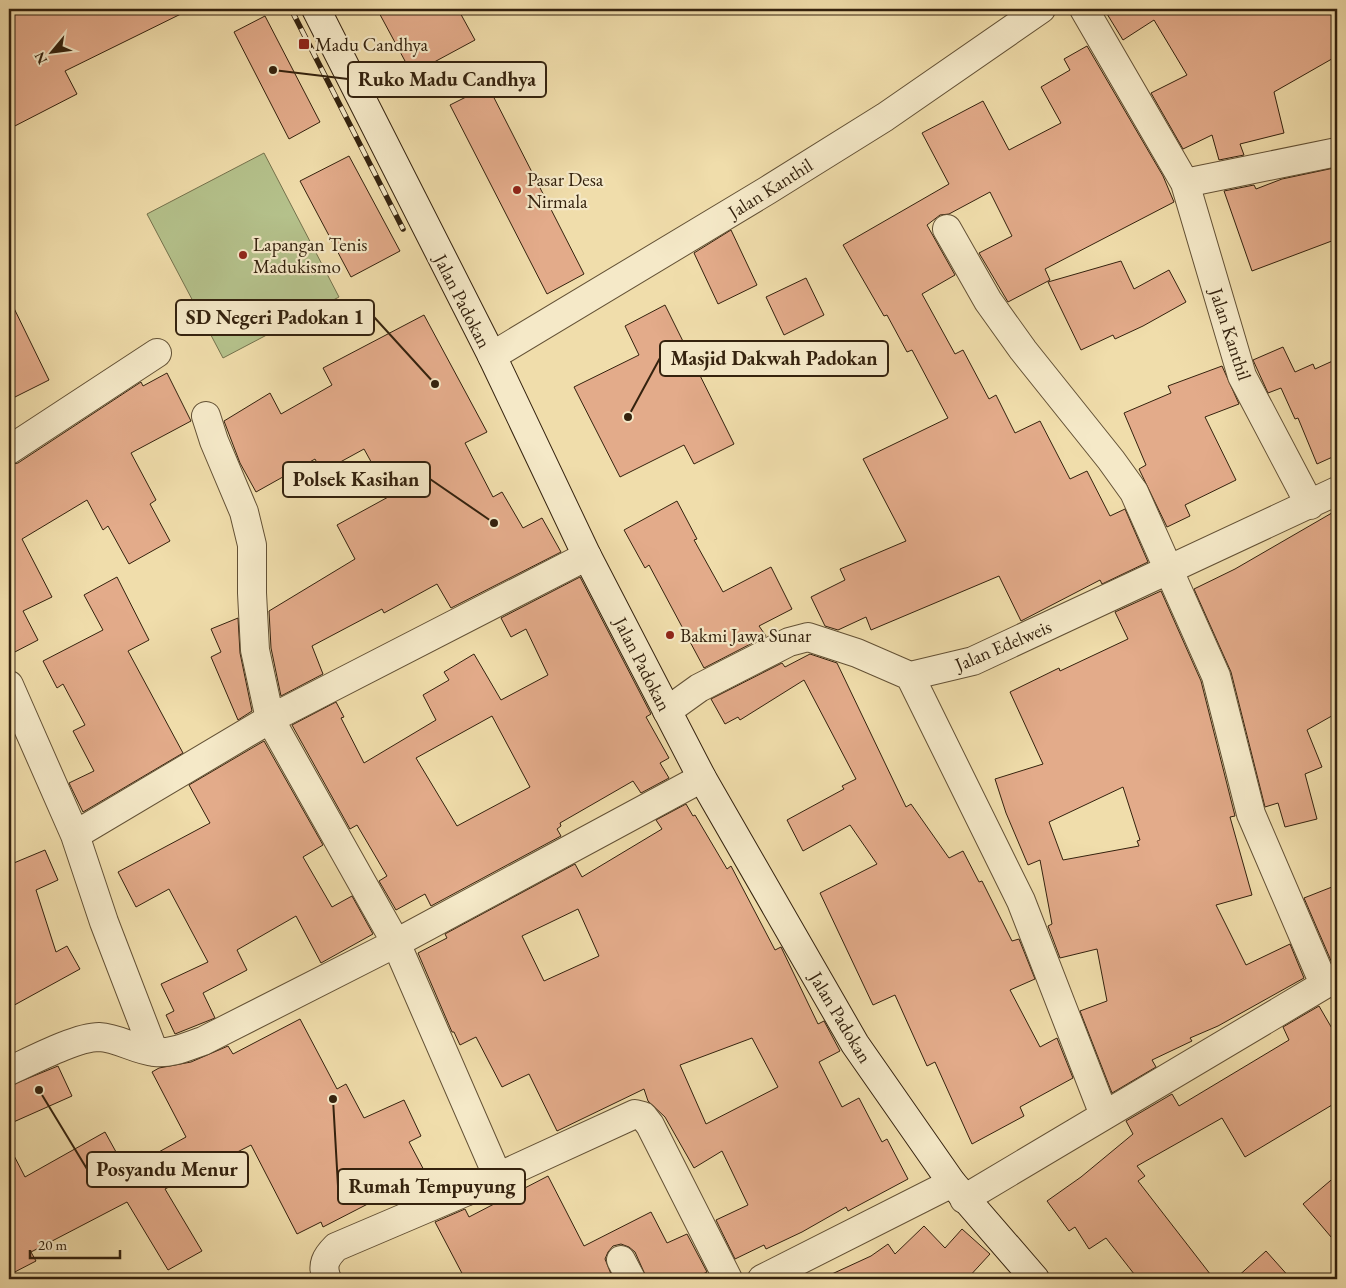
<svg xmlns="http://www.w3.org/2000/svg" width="1346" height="1288" viewBox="0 0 1346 1288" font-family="'EB Garamond',serif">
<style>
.garden{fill:#b5c28c;stroke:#74724d}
.building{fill:#e3ab8a;stroke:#34220e;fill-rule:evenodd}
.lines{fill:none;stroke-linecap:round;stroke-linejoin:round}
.street-casing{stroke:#635135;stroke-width:30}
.secondary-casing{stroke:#34220e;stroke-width:30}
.street{stroke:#f5e9c8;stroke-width:28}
.secondary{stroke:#f5e9c8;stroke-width:28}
.rail-casing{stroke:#34220e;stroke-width:5.5}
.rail{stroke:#f5e9c8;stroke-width:4;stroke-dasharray:11;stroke-linecap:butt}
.poi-dot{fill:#8f2418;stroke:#f5e9c8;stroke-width:2}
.labels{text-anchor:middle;stroke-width:4.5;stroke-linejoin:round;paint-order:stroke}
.poi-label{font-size:19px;fill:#34220e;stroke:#f5e9c8;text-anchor:start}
.street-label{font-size:19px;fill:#34220e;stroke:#f5e9c8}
.leader{fill:none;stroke:#34220e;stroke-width:2}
.callout-dot{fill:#34220e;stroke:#f5e9c8;stroke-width:2}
.callout{fill:#f5e9c8;stroke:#34220e;stroke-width:2}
.callout-label{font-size:20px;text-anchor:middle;font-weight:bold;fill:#34220e}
</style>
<rect width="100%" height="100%" fill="#f0ddab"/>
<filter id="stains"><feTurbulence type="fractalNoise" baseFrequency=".004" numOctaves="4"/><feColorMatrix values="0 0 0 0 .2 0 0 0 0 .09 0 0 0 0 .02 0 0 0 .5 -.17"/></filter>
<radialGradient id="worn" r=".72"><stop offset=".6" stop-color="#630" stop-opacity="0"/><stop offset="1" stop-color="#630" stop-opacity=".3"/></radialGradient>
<path class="garden" d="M264 153 339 297 223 358 147 214Z"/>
<path class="building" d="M9 9H191L65 71 77 94 9 129Z
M377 9H458L475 40 412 74Z
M1104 9H1337V56L1274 92 1284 133 1240 144 1244 155 1219 160 1212 135 1183 149 1151 93 1187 75 1154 20 1123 40Z
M265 16 320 122 289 139 234 32Z
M1087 46 1163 176 1174 202 1045 269 1050 280 1008 302 979 253 1012 236 990 192 949 214 940 215 927 225 955 275 922 294 955 354 963 350 989 399 996 395 1015 433 1040 421 1070 479 1087 471 1110 516 1125 509 1148 562 1102 584 1100 580 1021 621 999 576 871 630 866 617 838 630 825 626 811 597 845 580 840 569 906 541 863 459 948 418 912 350 907 352 887 315 884 316 843 245 949 184 922 133 983 101 1009 150 1061 123 1041 87 1070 70 1064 59Z
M488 86 584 274 547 294 450 105Z
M349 156 400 251 351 277 300 181Z
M1334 168 1337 177V239L1252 271 1224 191 1254 185 1256 189 1282 179Z
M731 230 757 285 718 304 694 253Z
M1121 261 1134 289 1169 270 1186 302 1143 326 1115 339 1113 335 1081 350 1048 282Z
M806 278 824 315 784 335 766 297Z
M9 298 49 380 9 400Z
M665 305 734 444 694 464 684 445 620 477 574 387 639 355 625 326Z
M424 315 487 432 465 443 493 497 502 492 523 528 542 518 561 552 451 608 437 584 384 613 382 609 312 646 323 674 281 696 271 648 269 611 355 559 337 525 390 496 364 449 322 472 315 459 256 492 240 463 224 421 270 393 281 414 332 385 323 368Z
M1283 347 1295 372 1313 364 1315 369 1337 359V455L1317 464 1298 418 1295 419 1281 388 1268 393 1253 360Z
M1222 366 1239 404 1205 417 1236 480 1185 505 1190 516 1167 527 1139 469 1146 465 1124 413 1171 393 1168 386Z
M167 373 191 421 131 453 156 500 150 504 170 541 129 564 108 526 103 530 87 500 22 539 52 597 23 611 38 640 9 655V465L18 463 141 382 143 386Z
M677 501 697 539 694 540 723 592 771 567 792 609 759 626 766 636 704 668 649 565 645 568 624 530Z
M1337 510V713L1307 730 1322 767 1305 774 1317 819 1285 827 1278 803 1265 807 1231 672 1194 589 1235 569Z
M117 577 149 640 128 651 183 753 83 812 69 783 94 771 73 731 85 725 63 684 57 688 43 661 103 630 84 595Z
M580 577 651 714 646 717 669 758 660 763 669 778 641 793 633 781 560 823 561 826 557 829 561 836 431 906 425 894 396 910 379 881 387 876 357 825 350 829 292 725 336 702 344 717 341 718 364 763 436 720 423 695 449 680 444 672 474 654 501 700 548 675 526 629 511 637 501 618ZM492 716 530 787 457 826 416 758Z
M1161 591 1201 681 1235 816 1230 817 1252 895 1216 905 1246 965 1290 944 1304 978 1218 1026 1190 1038 1192 1041 1152 1060 1156 1067 1112 1093 1080 1011 1107 1001 1097 949 1060 958 1048 926 1052 924 1040 860 1028 865 1006 813 995 779 1043 764 1010 692 1059 668 1060 671 1128 639 1115 612ZM1123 787 1140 840 1137 841 1139 846 1063 860 1049 822Z
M238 618 240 653 252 711 238 720 211 657 221 652 211 629Z
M810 654 837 663 906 807 911 804 949 858 963 851 979 882 982 881 1012 941 1019 939 1035 979 1010 990 1040 1047 1057 1038 1073 1078 1020 1107 1024 1116 972 1144 935 1062 927 1066 895 995 873 1005 820 893 877 864 850 825 803 851 787 820 844 789 842 786 856 779 804 680 740 720 738 717 725 724 711 699 782 663 785 667Z
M264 741 323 845 303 857 332 907 352 896 373 934 321 963 296 916 237 950 247 970 203 993 215 1018 175 1034 166 1015 174 1011 161 984 208 962 169 889 136 907 118 872 210 823 189 785Z
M686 804 693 816 695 815 727 869 731 866 775 950 781 947 818 1024 824 1021 840 1051 819 1062 842 1107 859 1098 882 1142 887 1139 908 1179 848 1211 846 1207 802 1232 766 1249 764 1245 735 1259 716 1220 748 1205 722 1151 694 1168 665 1117 648 1101 644 1089 557 1131 529 1074 502 1087 476 1037 460 1045 454 1032H452L418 953 447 938 445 934 575 864 582 877 662 829 656 820ZM578 909 599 956 544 981 522 936ZM752 1038 778 1087 706 1124 680 1065Z
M45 850 58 880 36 890 56 952 67 946 80 969 9 1008V865Z
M1337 885V961L1332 963 1304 898Z
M1319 1006 1337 1037V1102L1245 1157 1222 1118 1137 1166 1145 1176 1138 1181 1214 1279H1138L1106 1238 1089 1249 1075 1227 1069 1231 1047 1201 1081 1177 1133 1134 1126 1121 1172 1094 1179 1106 1289 1040 1283 1027Z
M300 1019 337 1089 346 1084 364 1118 404 1100 421 1136 409 1142 426 1174 323 1227 321 1222 297 1234 251 1145 165 1189 202 1251 168 1270 127 1202 31 1252 36 1261 9 1275V1146L25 1177 105 1132 126 1170 186 1137 152 1072 159 1068 191 1062 228 1046 233 1054Z
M58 1066 72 1096 9 1124V1086Z
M1337 1175V1244L1303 1204Z
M548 1176 584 1246 651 1212 667 1243 687 1234 707 1272 693 1279H647L635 1252 629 1247 621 1244 613 1246 608 1252 605 1259 613 1279H465L435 1222 465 1209 469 1217Z
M924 1226 945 1248 962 1229 990 1254 967 1279H821L871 1256 888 1244 895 1254Z
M1266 1251 1291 1279H1235Z"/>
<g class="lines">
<g class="street-casing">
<path id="street" d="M1084 9 1185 183 1242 376 1310 505
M1185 183 1337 152
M947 229 988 301 1023 350 1111 460 1134 492 1216 676 1251 814 1324 984
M492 356 768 190 885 117 1041 9
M206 416 214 441 244 512 252 545V593L255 650 270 719 396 943 497 1175
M9 450 157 353
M910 676 1021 901 1104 1115
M9 685 75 835 104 922 154 1052
M667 711 699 688 789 642 808 637 857 653 910 676 973 661 1337 491
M75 835 270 719 587 556
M9 1071C31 1061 76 1037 99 1037 119 1038 135 1050 155 1052 171 1054 188 1046 203 1041L396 943 702 778
M964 1199 1337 977
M621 1260 631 1279
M327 1279C321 1265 326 1257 336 1247L465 1192 635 1114 643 1116 650 1125 728 1279
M762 1279 952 1183"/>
</g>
<g class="secondary-casing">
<path id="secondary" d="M316 9 492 356 587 556 702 778 855 1044 952 1183 1035 1279"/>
</g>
<use href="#street" class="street"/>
<use href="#secondary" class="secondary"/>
<g class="rail-casing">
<path id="rail" d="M291 9 403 229"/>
</g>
<use href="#rail" class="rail"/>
</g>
<g class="poi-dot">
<rect x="298" y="38" width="12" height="12" rx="2.5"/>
<circle cx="517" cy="190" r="5"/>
<circle cx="243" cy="255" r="5"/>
<circle cx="670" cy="635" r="5"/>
</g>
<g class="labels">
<g class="poi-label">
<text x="315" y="51">Madu Candhya</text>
<text x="527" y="186">Pasar Desa<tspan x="527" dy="22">Nirmala</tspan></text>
<text x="253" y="251">Lapangan Tenis<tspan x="253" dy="22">Madukismo</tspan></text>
<text x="680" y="642">Bakmi Jawa Sunar</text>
</g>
<g class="street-label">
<text transform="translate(770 188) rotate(-32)" y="7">Jalan Kanthil</text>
<text transform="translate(463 301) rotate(63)" y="7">Jalan Padokan</text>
<text transform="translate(1231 334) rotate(72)" y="7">Jalan Kanthil</text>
<text transform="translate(1003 645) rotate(-23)" y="7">Jalan Edelweis</text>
<text transform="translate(643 664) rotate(63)" y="7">Jalan Padokan</text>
<text transform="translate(841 1017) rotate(59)" y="7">Jalan Padokan</text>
</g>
</g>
<path class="leader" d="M273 70L348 79M435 384L374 317M628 417L660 358M494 523L430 479M39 1090L87 1169M333 1099L338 1186"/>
<g class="callout-dot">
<circle cx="273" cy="70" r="5"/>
<circle cx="435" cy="384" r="5"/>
<circle cx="628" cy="417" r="5"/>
<circle cx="494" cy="523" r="5"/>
<circle cx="39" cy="1090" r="5"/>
<circle cx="333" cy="1099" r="5"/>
</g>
<g class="callout">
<rect x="348" y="62" width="198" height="35" rx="5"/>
<rect x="176" y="300" width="198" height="35" rx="5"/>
<rect x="660" y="341" width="228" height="35" rx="5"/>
<rect x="283" y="462" width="147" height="35" rx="5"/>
<rect x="87" y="1152" width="161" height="35" rx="5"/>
<rect x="338" y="1169" width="187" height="35" rx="5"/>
</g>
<g class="callout-label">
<text x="447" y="86">Ruko Madu Candhya</text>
<text x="275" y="324">SD Negeri Padokan 1</text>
<text x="774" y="365">Masjid Dakwah Padokan</text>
<text x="356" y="486">Polsek Kasihan</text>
<text x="167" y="1176">Posyandu Menur</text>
<text x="432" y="1193">Rumah Tempuyung</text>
</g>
<rect width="1346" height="1288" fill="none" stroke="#f0ddab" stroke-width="30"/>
<rect x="10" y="10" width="1326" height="1268" fill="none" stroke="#34220e" stroke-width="2.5"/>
<rect x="15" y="15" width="1316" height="1258" fill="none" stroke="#34220e"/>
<g transform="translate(52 52) rotate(241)" stroke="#f5e9c8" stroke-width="4" paint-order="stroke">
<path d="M0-4L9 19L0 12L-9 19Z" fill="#34220e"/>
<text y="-8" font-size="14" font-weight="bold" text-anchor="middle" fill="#34220e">N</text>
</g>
<path d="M30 1250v8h90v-8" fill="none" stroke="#34220e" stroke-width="2.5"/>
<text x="38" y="1250" font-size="15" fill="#34220e" stroke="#f5e9c8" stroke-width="4" paint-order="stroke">20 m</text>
<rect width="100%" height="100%" filter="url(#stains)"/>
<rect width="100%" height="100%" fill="url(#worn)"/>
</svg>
